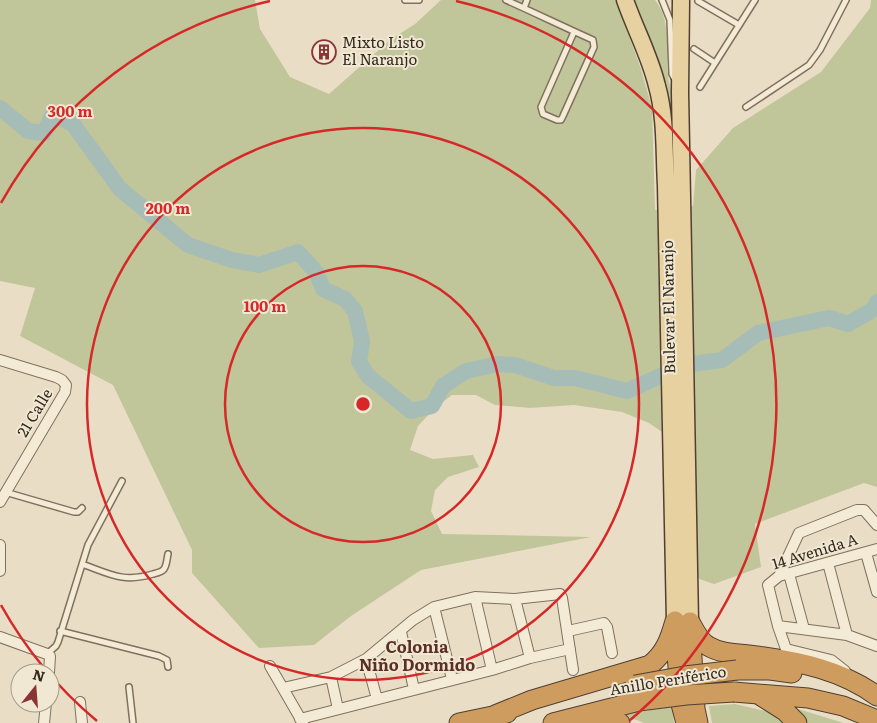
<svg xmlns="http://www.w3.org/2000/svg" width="877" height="723" viewBox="0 0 877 723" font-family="Literata,serif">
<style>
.green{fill:#c1c59a}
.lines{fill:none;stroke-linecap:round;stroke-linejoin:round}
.river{stroke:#a6bcb6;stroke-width:16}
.lane-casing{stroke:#81705d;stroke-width:8}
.street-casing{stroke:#81705d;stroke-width:12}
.primary-casing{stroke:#503f31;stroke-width:19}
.highway-casing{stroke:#503f31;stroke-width:21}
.lane{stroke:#f4ebd7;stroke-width:5}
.street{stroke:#f4ebd7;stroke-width:10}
.primary{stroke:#e8d1a1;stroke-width:16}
.highway{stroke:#ce9c5f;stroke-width:19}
.highway-bridge-casing{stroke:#503f31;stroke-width:21;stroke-linecap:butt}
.highway-bridge{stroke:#ce9c5f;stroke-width:19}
.ring{fill:none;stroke:#d62828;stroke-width:2.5}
.labels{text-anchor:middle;stroke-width:4;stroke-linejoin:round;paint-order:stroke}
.poi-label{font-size:15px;fill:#33291f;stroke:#f1e8d3;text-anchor:start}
.street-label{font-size:15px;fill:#33291f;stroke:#f1e8d3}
.neighbourhood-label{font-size:16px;font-weight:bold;fill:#5b2f24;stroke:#f1e8d3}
.centre{fill:#d62828;stroke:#f1e8d3;stroke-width:2.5}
.ring-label{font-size:15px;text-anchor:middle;font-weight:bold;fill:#d62828;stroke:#f1e8d3;stroke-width:4;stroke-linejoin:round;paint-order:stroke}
</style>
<rect width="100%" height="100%" fill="#e9dec5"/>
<path class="green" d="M0 0H255L260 29 290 77 329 94 390 40 415 24 441 0H616L641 69 652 108 655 210 693 206 696 170 733 128 821 72 870 8 871 0H877V487L864 483 755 524 761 567 714 584 699 579 690 558 680 444 649 423 622 412 574 405 530 408 495 405 476 395H452L435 408 418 426 410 450 433 459 473 455 479 467 448 477 435 490 431 511 442 534 591 537 421 570 351 616 314 645 259 648 192 573V550L113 385 20 336 35 288 0 281Z
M632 0H655C672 21 665 50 668 75 668 81 671 87 672 94 673 107 671 122 671 136Z
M735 704 770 712 783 723H712L709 706Z
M672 707 674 723H644L637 720 611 716Z
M798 709 844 723H808Z"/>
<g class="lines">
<path class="river" d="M0 108 28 131 44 133 53 114 73 124 120 189 188 245 232 260 259 265 298 252 316 272 323 289 345 299 355 311 362 341 359 362 368 376 411 411 432 406 443 386 466 371 497 364 515 365 554 378H575L627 391 685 365 722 360 758 333 829 318 848 324 874 309 877 302"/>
<g class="lane-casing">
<path id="lane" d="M405 0H419
M506 0C535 13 564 27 593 40L594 47 563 116 561 120H557L543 114 541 107 574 32
M662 0 670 20 672 74 674 78
M698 1 739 25
M524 8 527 0
M694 49 715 63
M700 87 755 0
M746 107 809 65 820 50 846 0
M5 492 74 512H78L82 508
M82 564C110 574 123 583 153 574 157 573 162 572 164 569 167 565 167 558 168 554
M60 631 159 656 167 660 168 667
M47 654 56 646 58 642 88 545 122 481
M129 687 133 723"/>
</g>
<g class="street-casing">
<path id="street" d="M0 360 56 377 62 380 66 385 65 392 0 502
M0 545V571
M866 553 877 592
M828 563 847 635
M789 574 804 629
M779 576 799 533 857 510H864L877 525
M475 597 492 670
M515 599 530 658
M434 607 452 679
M778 626 847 635 877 646
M568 631 604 623 607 627 612 653
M401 632 414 689
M0 637 47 654 50 656 49 673
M366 659 377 699
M270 666 303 723
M845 671 831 660 786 649 778 626 768 585 779 576 877 549
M331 677 338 709
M283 688 331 677 366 659 413 620 434 607 475 597 515 599 560 594 562 598 573 670
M80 702 82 723
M300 719 492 670 530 658 570 649
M44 723 46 703"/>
</g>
<g class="primary-casing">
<path id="primary" d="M625 0C635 29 650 56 657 86 666 118 664 152 666 185L675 621
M681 0 680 92 690 622"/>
</g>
<g class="highway-casing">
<path id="highway" d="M690 622C695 631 699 641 708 646 723 655 741 653 757 656 801 662 841 670 877 696
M690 623 695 709 698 723
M675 630 681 704 686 723
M737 670H770L792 673
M734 692 808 698 843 706 877 720
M758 694 785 711 797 723
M495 715 532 700 650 665C665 653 670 639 675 621
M587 720H605L620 723
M459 723 507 713
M553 723 639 701"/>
</g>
<use href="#lane" class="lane"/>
<use href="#street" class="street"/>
<use href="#primary" class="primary"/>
<use href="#highway" class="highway"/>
<g class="highway-bridge-casing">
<path id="highway-bridge" d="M635 685 685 676 737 670
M639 701 686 695 734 692"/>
</g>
<use href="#highway-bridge" class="highway-bridge"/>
</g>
<g class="ring">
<circle cx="363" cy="404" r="138"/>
<circle cx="363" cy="404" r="276"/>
<path d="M97 721A414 414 0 0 1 1 605M1 203A414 414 0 0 1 270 1M456 1A414 414 0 0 1 629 721"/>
</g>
<defs>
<g id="building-ring" transform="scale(1.25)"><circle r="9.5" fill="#f1e8d3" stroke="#893435" stroke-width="1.5"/><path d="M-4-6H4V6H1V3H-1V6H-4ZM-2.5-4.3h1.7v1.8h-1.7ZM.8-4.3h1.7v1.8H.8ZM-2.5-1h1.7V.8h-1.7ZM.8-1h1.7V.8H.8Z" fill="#893435"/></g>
</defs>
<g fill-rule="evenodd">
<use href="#building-ring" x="324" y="52"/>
</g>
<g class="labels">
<g class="poi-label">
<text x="342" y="48">Mixto Listo<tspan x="342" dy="17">El Naranjo</tspan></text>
</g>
<g class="street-label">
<text transform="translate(669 307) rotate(-91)" y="5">Bulevar El Naranjo</text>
<text transform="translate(35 413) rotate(-59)" y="5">21 Calle</text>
<text transform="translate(815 552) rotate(-17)" y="5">14 Avenida A</text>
<text transform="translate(668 681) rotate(-9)" y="5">Anillo Periférico</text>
</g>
<g class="neighbourhood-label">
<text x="417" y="653">Colonia<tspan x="417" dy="18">Niño Dormido</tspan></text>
</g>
</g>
<circle cx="363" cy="404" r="8" class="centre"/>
<g class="ring-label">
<text x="70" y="117">300 m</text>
<text x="168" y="214">200 m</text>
<text x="265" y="312">100 m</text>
</g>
<g transform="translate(35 688) rotate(17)"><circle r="24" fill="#f1e8d3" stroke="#a59c8b"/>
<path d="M0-4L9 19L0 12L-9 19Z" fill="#893435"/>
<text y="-8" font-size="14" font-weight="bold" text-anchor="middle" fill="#33291f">N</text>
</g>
</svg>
